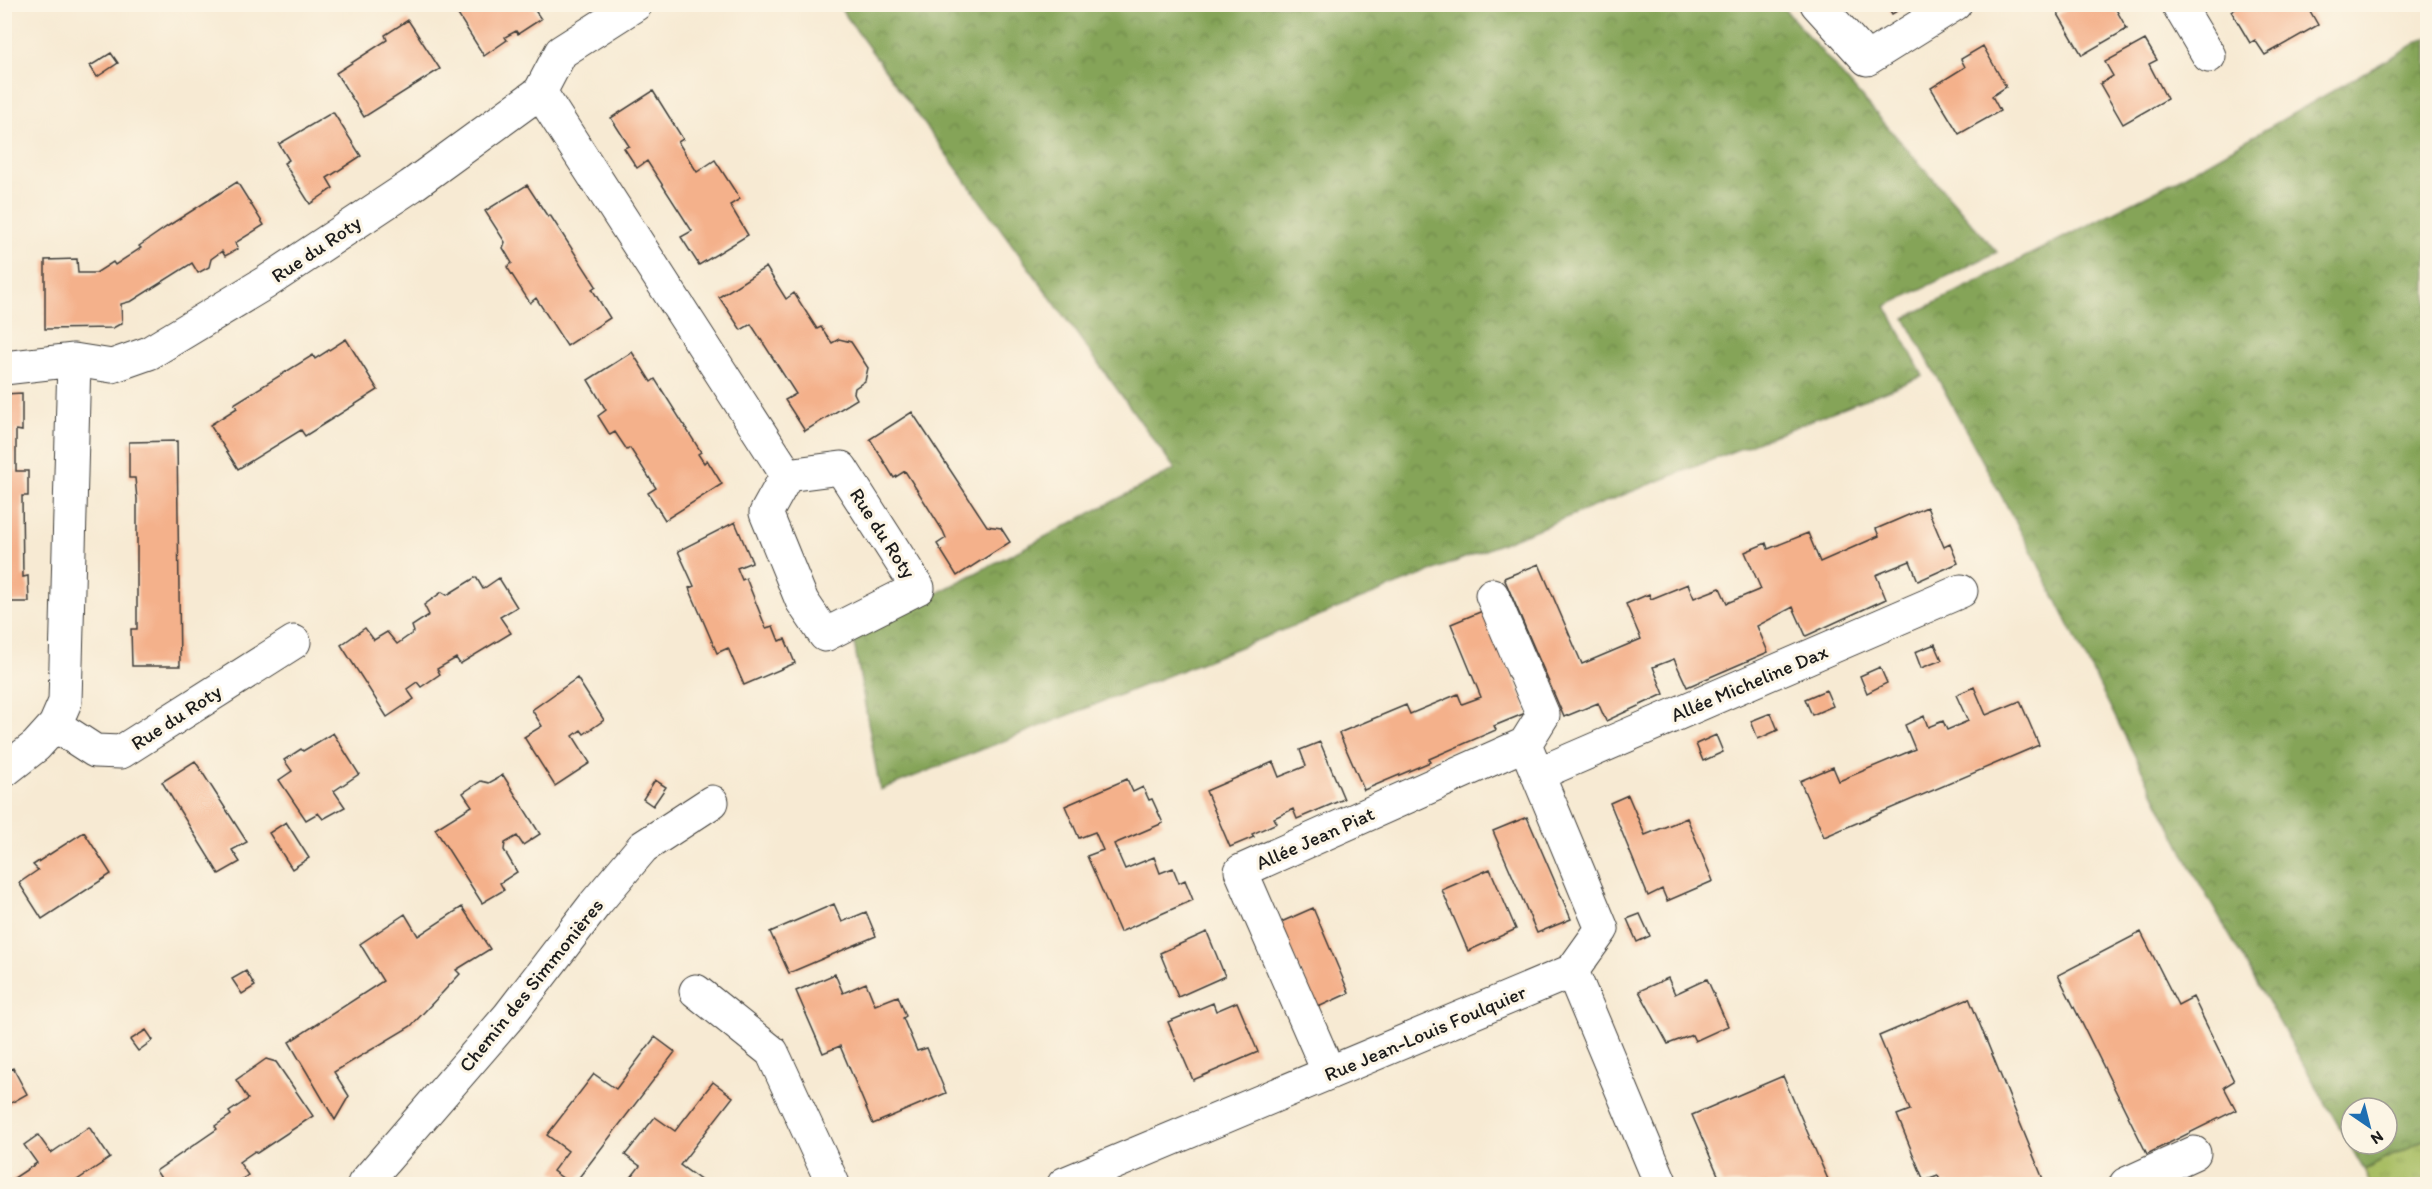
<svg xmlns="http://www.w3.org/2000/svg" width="2432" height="1189" viewBox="0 0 2432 1189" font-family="Itim,sans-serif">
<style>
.grass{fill:url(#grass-tufts);stroke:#626c3f;stroke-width:1.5}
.forest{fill:url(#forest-crowns);stroke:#50603a;stroke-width:1.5;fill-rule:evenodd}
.building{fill:#f4b18b}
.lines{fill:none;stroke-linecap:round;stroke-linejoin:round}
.minor-casing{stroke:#3d3b37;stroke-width:35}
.minor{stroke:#fff;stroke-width:33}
.labels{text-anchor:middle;stroke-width:6;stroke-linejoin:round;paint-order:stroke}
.street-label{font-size:20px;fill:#1c1c1c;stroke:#fcf5e5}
</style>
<defs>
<pattern id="grass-tufts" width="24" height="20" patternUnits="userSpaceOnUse" patternTransform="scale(1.5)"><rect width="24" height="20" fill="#a7bd62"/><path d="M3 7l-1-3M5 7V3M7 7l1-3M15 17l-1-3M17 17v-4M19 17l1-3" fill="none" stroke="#8fa254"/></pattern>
<pattern id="forest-crowns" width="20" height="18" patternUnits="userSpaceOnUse" patternTransform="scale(1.5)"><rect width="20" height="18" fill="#85a458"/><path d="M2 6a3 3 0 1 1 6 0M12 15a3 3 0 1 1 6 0" fill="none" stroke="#6c8548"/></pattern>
</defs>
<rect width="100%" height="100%" fill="#fcf5e5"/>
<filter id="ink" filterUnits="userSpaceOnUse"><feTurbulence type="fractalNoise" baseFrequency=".0167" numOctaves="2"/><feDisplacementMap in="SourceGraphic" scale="12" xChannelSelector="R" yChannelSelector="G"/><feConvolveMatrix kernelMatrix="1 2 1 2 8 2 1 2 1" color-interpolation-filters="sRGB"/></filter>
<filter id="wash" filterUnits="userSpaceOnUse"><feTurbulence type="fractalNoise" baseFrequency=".008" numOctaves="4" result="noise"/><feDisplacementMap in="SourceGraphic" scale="24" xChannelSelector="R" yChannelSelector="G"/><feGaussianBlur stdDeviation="1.35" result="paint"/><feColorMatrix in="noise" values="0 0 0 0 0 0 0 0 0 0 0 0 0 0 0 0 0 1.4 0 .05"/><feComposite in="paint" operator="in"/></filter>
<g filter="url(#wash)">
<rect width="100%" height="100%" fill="#f7ead3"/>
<path class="grass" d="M2427 1138V1184H2370L2364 1170Z"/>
<path class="forest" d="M838 5H1781L1997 252 1886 306 1923 376 880 790 853 637 1175 469Z
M2427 37V1138L2364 1170 2196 877 2033 554 1905 318 2173 182ZM2351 1108H2387V1144H2351Z"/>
<g id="blocks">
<path class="building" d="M457 4H541L534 9 541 19 518 34 516 31 505 37 507 40 484 56 455 10Z
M1886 4H1909L1892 14Z
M2069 4H2113L2127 29 2082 55 2058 14 2070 7Z
M2241 4H2306L2318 25 2265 55 2255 40 2250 43 2231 11Z
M408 20 440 69 364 117 336 73 387 40 385 35Z
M2145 40 2157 60 2149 64 2167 99 2123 124 2100 84 2113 76 2105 62Z
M1983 46 2006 87 1992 96 2000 111 1959 134 1931 88 1965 67 1961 59Z
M111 53 118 63 97 77 90 66Z
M653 91 683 139 678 142 697 172 715 160 740 199 730 205 748 235 699 265 681 237 692 231 647 161 637 168 624 148 629 146 611 118Z
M333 112 361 156 327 178 333 188 310 204 284 163 289 160 279 144Z
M237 182 264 225 235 243 238 249 225 256 222 251 211 259 209 267 198 273 192 263 132 301 121 304 122 323 113 328 45 329V260L77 259 78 273H96L113 262 115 265 141 248 139 246 168 226Z
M527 185 548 217 550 215 596 286 592 289 610 318 567 346 536 298 530 303 507 267 512 263 503 248 505 242 485 211Z
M766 267 786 299 794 293 817 329 821 327 832 343 839 339 851 342 868 368 865 381 855 388 854 393 857 399 805 431 785 400 796 394 751 324 741 330 719 297Z
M346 339 378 390 305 436 301 430 238 469 210 425 237 408 234 404 313 355 315 359Z
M632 352 651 382 655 379 701 452 698 454 704 463 707 460 722 484 665 520 648 493 656 488 630 448 627 450 615 432 610 435 598 416 606 410 588 380Z
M22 393V431L16 430V471H28V496H22L23 577 28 576 29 602H4V394Z
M912 412 987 526 1001 528 1010 542 957 576 937 544 946 538 943 531 905 471 894 478 870 439Z
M177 441 180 666H132L131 629H137V499L135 478H129V442Z
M1927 507 1944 547 1950 544 1958 563 1918 581 1910 561 1876 575 1886 599 1806 636 1793 607 1757 626 1768 652 1687 687 1674 659 1653 667 1664 694 1606 721 1598 703 1564 717 1504 578 1539 564 1582 664 1641 639 1626 604 1649 594 1651 599 1688 584 1694 598 1720 588 1727 603 1761 589 1745 552 1766 543 1768 549 1808 533 1820 562 1879 536 1876 529Z
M735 522 752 562 737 568 742 580 746 578 766 628 773 626 779 641 785 639 795 663 744 685 728 648 717 653 689 588 694 586 678 551Z
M476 577 483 589 499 578 517 607 500 617 511 633 460 664 456 658 437 669 440 674 421 687 417 682 407 689 414 699 387 717 341 645 365 628 374 640 387 632 397 644 414 632 412 626 429 615 424 605 442 592 447 595Z
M1485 610 1528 712 1494 726 1496 730 1429 759 1430 762 1364 790 1339 733 1406 705 1410 714 1458 694 1462 704 1481 697 1451 624Z
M1935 644 1942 660 1921 668 1915 652Z
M1880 667 1887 683 1867 693 1860 676Z
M577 678 604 720 584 734 581 730 573 736 590 763 555 786 524 737 542 726 532 710Z
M1974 687 1986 715 2020 701 2039 745 1824 837 1800 781 1833 767 1839 781 1915 749 1905 725 1924 716 1928 727 1943 721 1947 730 1968 721 1956 695Z
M1826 690 1833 706 1812 715 1805 699Z
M1771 713 1778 730 1758 739 1751 721Z
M333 733 359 774 334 791 345 807 323 819 318 813 306 820 279 780 292 771 284 760 301 749 303 751Z
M1716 735 1723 752 1703 761 1696 744Z
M1320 742 1344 799 1297 819 1293 809 1274 818 1277 823 1252 834 1254 837 1230 847 1206 791 1273 762 1279 777 1306 766 1300 750Z
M195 761 247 842 232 850 240 862 219 874 162 782Z
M503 775 540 834 523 845 517 836 505 843 504 850 517 872 500 883 504 890 482 903 435 829 472 806 463 793 481 781 489 783Z
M1127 779 1133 792 1143 787 1149 800 1152 799 1163 823 1114 844 1125 869 1154 857 1160 873 1173 868 1179 883 1185 880 1193 900 1120 932 1087 856 1103 850 1095 832 1079 838 1065 806Z
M655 780 666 787 653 806 643 799Z
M1628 795 1645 835 1687 818 1713 881 1667 901 1662 889 1648 896 1610 803Z
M1527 817 1571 919 1537 933 1493 831Z
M286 822 309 858 292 869 269 833Z
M84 832 111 874 42 919 19 883 38 870 33 865Z
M1490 869 1516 929 1468 951 1442 890Z
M834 904 842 922 866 912 876 936 789 973 770 932Z
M462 907 490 949 456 970 460 974 411 1026 334 1072 349 1096 335 1120 289 1042 383 981 360 944 405 914 418 936Z
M1313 908 1349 993 1316 1008 1279 923Z
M1640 914 1650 936 1637 942 1627 919Z
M1207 932 1225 976 1178 997 1160 953Z
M2141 932 2178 1005 2193 997 2234 1081 2224 1087 2236 1110 2147 1154 2058 975Z
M246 971 255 986 242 994 232 979Z
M835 974 843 993 866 983 875 1005 898 996 906 1016 903 1018 917 1051 927 1048 946 1093 873 1124 840 1046 823 1053 796 991Z
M1668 978 1675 994 1707 979 1728 1026 1695 1041 1692 1035 1668 1044 1639 991Z
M1969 998 2045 1184H1942L1938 1176 1924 1181 1897 1115 1910 1110 1879 1036Z
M1237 1002 1258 1052 1193 1080 1168 1022 1213 1003 1216 1011Z
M146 1030 153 1040 138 1051 130 1040Z
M655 1037 675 1052 574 1184H571L553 1171 568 1151 547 1135 594 1074 616 1089Z
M266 1059 276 1062 313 1116 257 1153 255 1151 239 1162 248 1175 235 1184H165L156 1171 217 1129 215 1126 231 1115 229 1112 248 1099 236 1080Z
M13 1068 27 1094 4 1107V1073Z
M1783 1076 1830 1184H1722L1692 1115Z
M713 1082 733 1097 680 1165 706 1184H626L640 1166 625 1155 655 1117 675 1131Z
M89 1127 110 1158 71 1184H5L37 1163 24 1145 38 1135 51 1153Z"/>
</g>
</g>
<g filter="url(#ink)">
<use href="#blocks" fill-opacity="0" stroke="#3d3b37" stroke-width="1.5"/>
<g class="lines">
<g class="minor-casing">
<path id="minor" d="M1817 4 1867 59 1955 4
M2178 4 2209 56
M540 92 561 52 636 4
M4 368 74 360 112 366 149 353 265 283 411 186 540 92 787 475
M841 468 918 588 825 635 802 601 766 513 787 475Z
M1492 595 1543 715 1525 744 1602 929 1572 971
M55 725 65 702 74 360
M4 771 36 746 55 725 95 751 121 752 294 642
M1538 774 1961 591
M696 991 772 1052 833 1184
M1329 1073 1241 871 1525 744
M364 1184 509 1016 595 904 643 847 712 802
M1064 1184 1572 971 1661 1184
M2126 1184 2194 1153"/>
</g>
<use href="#minor" class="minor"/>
</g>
</g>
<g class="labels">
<g class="street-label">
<text transform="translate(316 249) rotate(-34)" y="7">Rue du Roty</text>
<text transform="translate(883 533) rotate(57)" y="7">Rue du Roty</text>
<text transform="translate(1749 683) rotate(-23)" y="7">Allée Micheline Dax</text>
<text transform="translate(176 717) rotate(-33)" y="7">Rue du Roty</text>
<text transform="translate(1315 838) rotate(-24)" y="7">Allée Jean Piat</text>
<text transform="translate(531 985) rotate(-51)" y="7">Chemin des Simmonières</text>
<text transform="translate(1425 1033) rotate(-23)" y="7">Rue Jean-Louis Foulquier</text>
</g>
</g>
<rect width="2432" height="1189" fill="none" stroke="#fcf5e5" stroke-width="24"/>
<g transform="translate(2369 1126) rotate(145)"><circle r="28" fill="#fcf5e5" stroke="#a29e95" stroke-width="1.5"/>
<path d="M0-4.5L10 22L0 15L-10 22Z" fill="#1f6fb2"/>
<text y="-9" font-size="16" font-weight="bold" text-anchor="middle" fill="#1c1c1c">N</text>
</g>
</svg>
